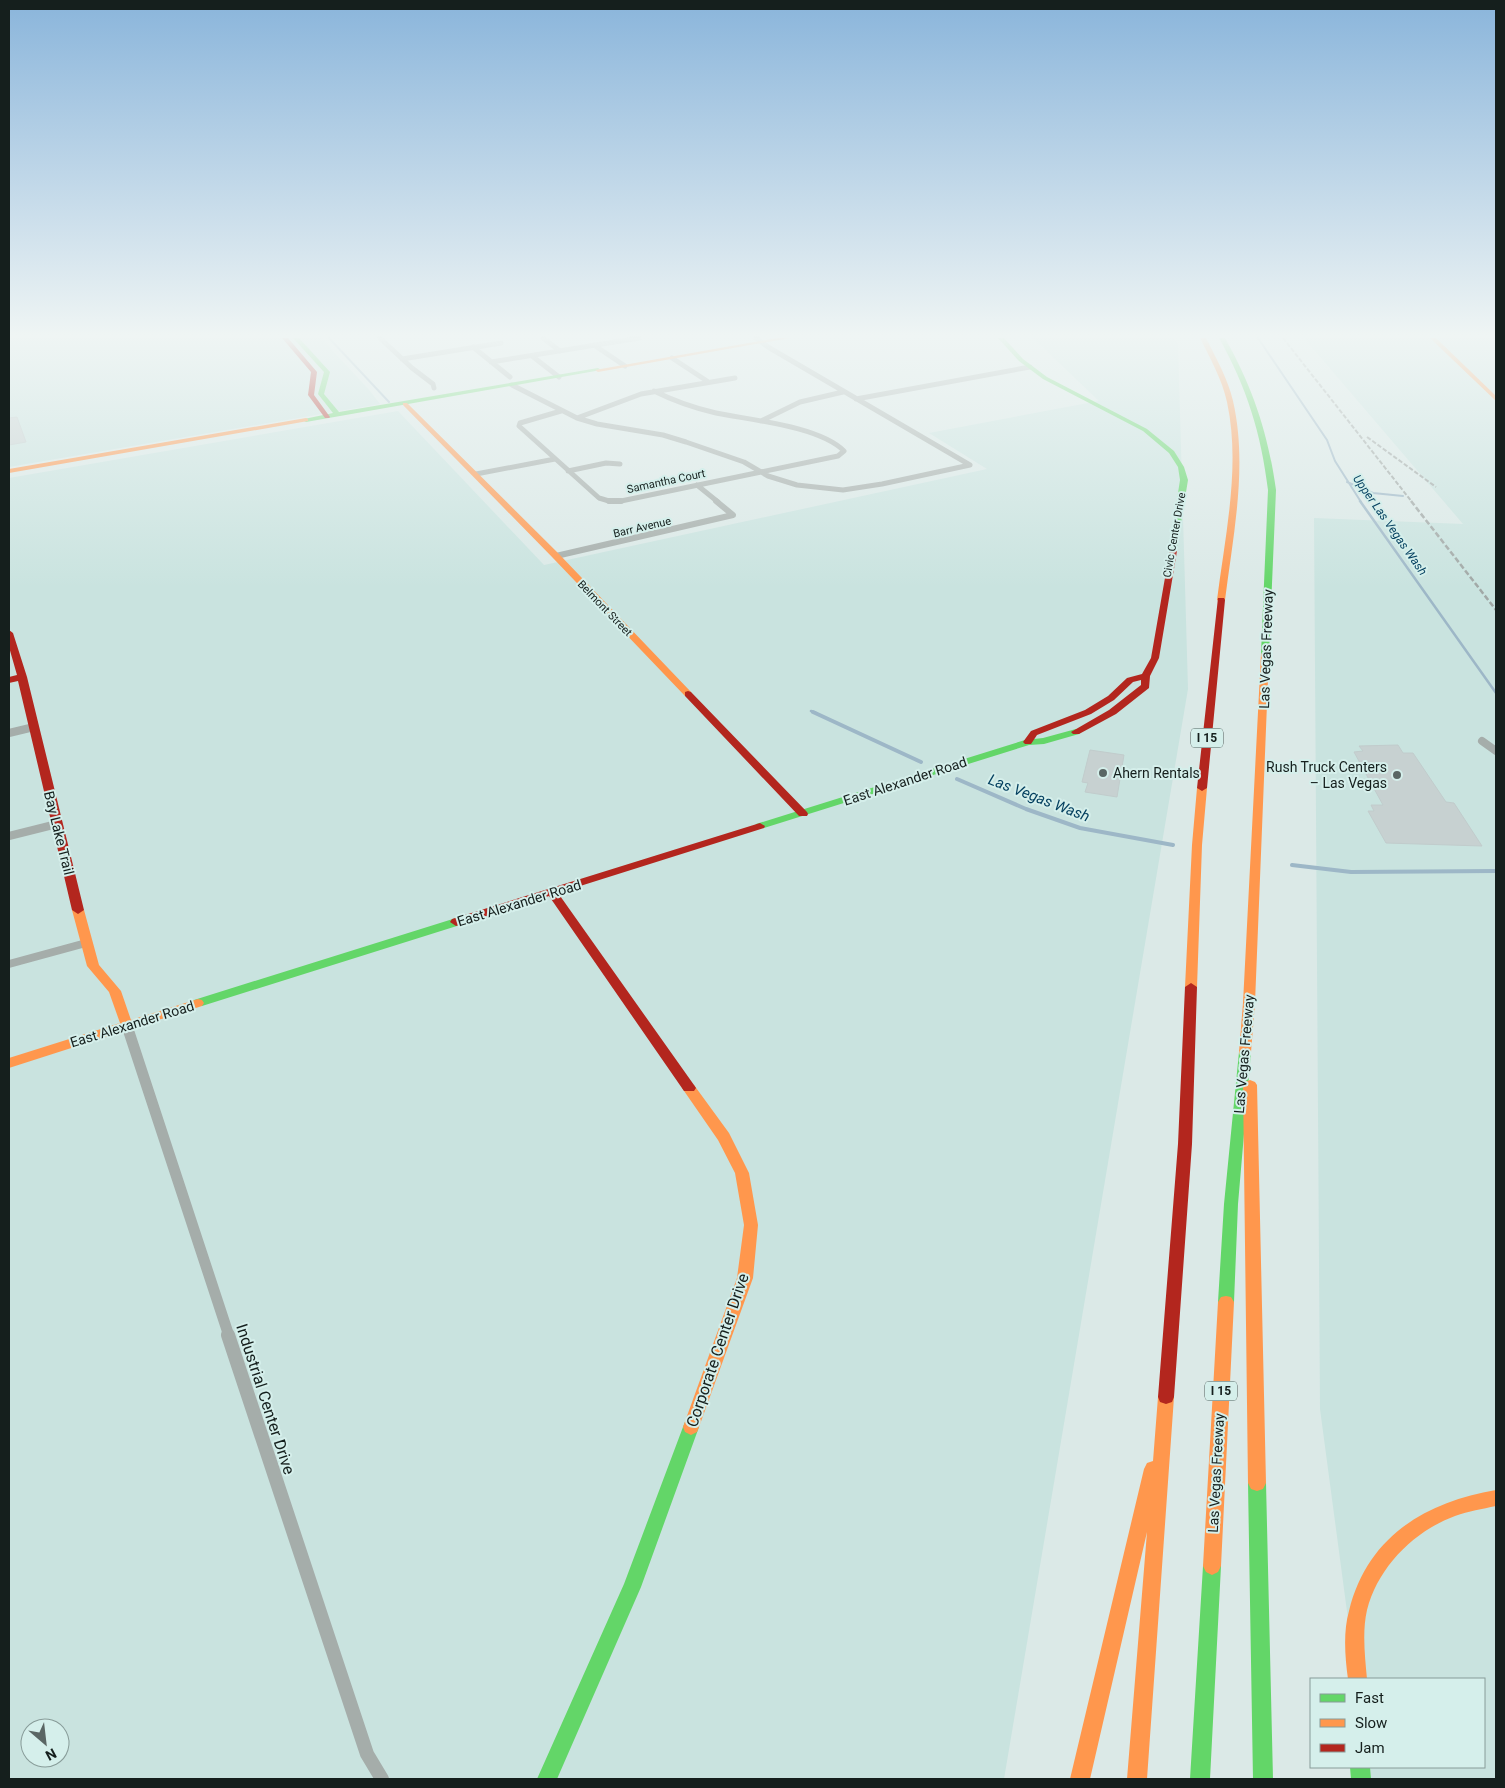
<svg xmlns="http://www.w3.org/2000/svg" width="1505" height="1788" viewBox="0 0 1505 1788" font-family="Roboto,sans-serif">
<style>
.built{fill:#c9e3df;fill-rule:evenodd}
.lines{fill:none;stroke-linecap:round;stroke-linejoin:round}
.stream-far2{stroke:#9db7c7;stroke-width:2}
.stream-far1{stroke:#9db7c7;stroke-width:2.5}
.stream{stroke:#9db7c7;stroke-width:4}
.building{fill:#c7d1d1;stroke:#c1cccc}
.street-far4{stroke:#a5adaa;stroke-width:5}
.street-far3{stroke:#a5adaa;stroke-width:6}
.street-far2{stroke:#a5adaa;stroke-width:8}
.street-far1{stroke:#a5adaa;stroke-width:11}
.street{stroke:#a5adaa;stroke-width:14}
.fast{fill:#63d668;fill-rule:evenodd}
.slow{fill:#ff974d;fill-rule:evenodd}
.jam{fill:#b3261e;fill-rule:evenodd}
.rail-far1{stroke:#a1a8a6;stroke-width:2;stroke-dasharray:4.5 2;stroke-linecap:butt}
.rail{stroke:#a1a8a6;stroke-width:2.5;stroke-dasharray:5.5 2.5;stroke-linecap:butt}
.poi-dot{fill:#5a6664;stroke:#d5efeb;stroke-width:2}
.labels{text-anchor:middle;stroke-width:4;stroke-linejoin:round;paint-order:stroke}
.far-street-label{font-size:11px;fill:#151f1d;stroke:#d5efeb}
.far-water-label{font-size:12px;font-style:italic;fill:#023e5e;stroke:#d5efeb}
.shield{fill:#d5efeb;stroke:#4f5d5b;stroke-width:1}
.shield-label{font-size:12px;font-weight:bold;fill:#151f1d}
.street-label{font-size:14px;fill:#151f1d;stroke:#d5efeb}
.poi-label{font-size:14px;fill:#151f1d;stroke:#d5efeb;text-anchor:end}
.water-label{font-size:15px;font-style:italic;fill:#023e5e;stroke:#d5efeb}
.near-street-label{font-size:16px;fill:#151f1d;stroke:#d5efeb}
</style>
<rect width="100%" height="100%" fill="#dbe9e7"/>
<path class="built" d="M9 338H321L370 391 380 404 9 467Z
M1033 338H1174L1178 344 1188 689 1004 1779H9V478L398 411 544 565 987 469 929 433 1099 401ZM30 1728H60V1758H30Z
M1304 338H1496V1779H1369L1367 1767H1484V1679H1356L1320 1409 1314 518 1463 524Z"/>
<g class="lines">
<path class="stream-far2" d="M329 338 389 402
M1258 338 1327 440 1335 461 1361 502
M1347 482 1373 493 1403 496"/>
<path class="stream-far1" d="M1360 501 1496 693
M811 711 816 713"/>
<path class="stream" d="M813 712 921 762
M957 779 1026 809 1080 828 1173 845
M1292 865 1351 872 1496 871"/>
</g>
<path class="building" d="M17 417 26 442 9 445V418Z
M1398 745 1403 753H1413L1446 802 1454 803 1482 846 1386 843 1368 811H1374L1371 805H1383L1354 752 1363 751 1359 746Z
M1090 750 1124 755 1117 797 1085 792 1088 783 1082 782Z"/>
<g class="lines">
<path class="street-far4" d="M380 338 412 368 433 384 434 388
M543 338 560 351
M756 338 768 347 970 465
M594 345 625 366
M473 347 510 377
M532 356 559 377
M672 358 707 381
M402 359 501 343
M491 362 639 338
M512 385 577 418 597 424 663 435 686 442 744 462 768 476 797 485 843 490 882 484 970 465
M856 399 1030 367
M561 411 520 423 519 426 599 498 609 501H621L838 456 844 451C819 426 750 420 716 413 694 408 674 401 654 391
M577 418 641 394 735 378
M761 421 800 402 843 392
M568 471 606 463 620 464
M476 474 555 459
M697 485 718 502"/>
<path class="street-far3" d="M609 501H621
M556 556 733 515 716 501"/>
<path class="street-far2" d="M9 733 34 727
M1482 741 1496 751
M9 836 57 824
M9 964 86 943"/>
<path class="street-far1" d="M127 1026 229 1336"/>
<path class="street" d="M228 1335 367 1754 382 1779"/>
<path class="fast" d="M293 338H299L330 372 324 394 339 412 598 368 601 370 306 422 304 421V419L333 413 318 394 324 372Z
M998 338H1004L1023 359 1047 377 1147 429 1174 451 1184 467 1188 480 1176 553 1169 551 1180 480 1178 467 1169 453 1143 431 1043 379 1019 361Z
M1219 338H1225C1253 388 1268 433 1276 490L1269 654 1265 657 1261 654 1268 490C1261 433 1247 388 1219 338Z
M1076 729 1079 730 1081 732 1079 734 1044 744 1029 745 764 828H756L755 826 756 824 1025 740 1043 738Z
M456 918 460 919 462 922 460 925 202 1006H194L192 1003 194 1000Z
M1245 1047 1250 1049 1251 1052 1238 1204 1234 1302 1231 1307 1226 1308 1221 1307 1218 1302 1224 1204 1239 1052 1240 1049Z
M691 1419 697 1422 699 1427 641 1587 557 1779H537L624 1584 683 1427 685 1422Z
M1257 1475 1263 1477 1266 1483 1273 1779H1253L1248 1483 1251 1477Z
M1212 1557 1218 1560 1221 1566 1210 1779H1190L1203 1566 1206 1560Z
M1350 1767H1370L1371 1779H1351Z"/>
<path class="slow" d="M777 338H790L598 372 595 370Z
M1200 338H1206C1216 358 1228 379 1233 401 1248 466 1233 536 1225 600L1221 602 1217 600C1225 536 1241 466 1227 402 1222 379 1210 358 1200 338Z
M1430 338H1436L1496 396V401Z
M403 403H407L559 554 691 692V696H685L553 558 403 405Z
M306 418 308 419V421L9 473V469Z
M1265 651 1269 654 1255 1003 1251 1052 1250 1055H1240L1239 1052 1243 1003 1261 654Z
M1202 785 1207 788 1202 845 1197 987 1191 991 1185 987 1192 845 1197 788Z
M78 906 84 910 99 965 121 991 131 1020 198 999 202 1000 204 1003 202 1006 9 1068V1058L120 1023 109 992 87 966 72 910Z
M1250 1080 1255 1082 1257 1085 1266 1483 1263 1489 1257 1491 1251 1489 1248 1483 1243 1085 1245 1082Z
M689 1083 694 1085 729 1133 749 1173 758 1225 753 1278 699 1427 697 1432 691 1435 685 1432 683 1427 737 1278 744 1225 735 1173 718 1140 682 1088 684 1085Z
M1226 1296 1231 1297 1234 1302 1221 1566 1218 1572 1212 1575 1206 1572 1203 1566 1218 1302 1221 1297Z
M1166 1390 1172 1392 1174 1397 1147 1779H1127L1147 1532 1090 1779H1070L1144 1469 1147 1463 1153 1461 1158 1397 1160 1392Z
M1496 1490V1506C1482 1509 1469 1511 1455 1516 1414 1531 1378 1567 1367 1610 1362 1632 1365 1657 1367 1679H1348C1345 1657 1343 1632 1349 1611 1367 1537 1425 1502 1496 1490Z"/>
<path class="jam" d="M282 338H288L317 372 314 395 330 417 329 418H325L308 395 311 372Z
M1170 549 1177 551 1159 658 1150 676 1149 688 1116 714 1079 734H1073L1071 732 1109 710 1141 685V680L1133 682 1114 700 1091 714 1037 735 1031 744H1025L1023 742 1031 731 1085 710 1108 696 1127 678 1142 674 1151 658Z
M1218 598H1224L1225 600 1207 788 1202 791 1197 788Z
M9 630 13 633 27 677 84 910 78 914 72 910 18 681 9 683V677L17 675 9 647Z
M688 691 691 692 807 812 808 814 807 816H799L685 696V692Z
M760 823 765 826 764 828 558 893 694 1085 696 1088 694 1091H684L549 896 456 926 450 922 452 919Z
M1191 983 1197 987 1192 1144 1174 1397 1172 1402 1166 1404 1160 1402 1158 1397 1178 1144 1185 987Z"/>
<path class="rail-far1" d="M1283 338 1412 502
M1367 437 1436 487"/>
<path class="rail" d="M1411 501 1496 610"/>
</g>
<linearGradient id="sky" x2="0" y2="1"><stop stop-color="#8ab5db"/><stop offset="0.57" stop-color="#eff5f4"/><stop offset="1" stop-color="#eff5f4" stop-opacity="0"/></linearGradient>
<rect width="1505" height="588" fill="url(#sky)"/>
<g class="poi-dot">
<circle cx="1103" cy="773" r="5"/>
<circle cx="1397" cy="775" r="5"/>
</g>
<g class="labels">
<g class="far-street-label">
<text transform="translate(666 481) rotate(-12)" y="4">Samantha Court</text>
<text transform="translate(642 527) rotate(-13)" y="4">Barr Avenue</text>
<text transform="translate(1174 535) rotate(-80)" y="4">Civic Center Drive</text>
<text transform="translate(605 608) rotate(46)" y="4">Belmont Street</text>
</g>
<g class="far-water-label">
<text transform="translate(1390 525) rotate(55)" y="4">Upper Las Vegas Wash</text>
</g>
<g class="shield">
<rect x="1191" y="728.5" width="32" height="19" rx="4"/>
<rect x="1205" y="1381.5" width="32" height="19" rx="4"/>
</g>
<g class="shield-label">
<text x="1207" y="742">I 15</text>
<text x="1221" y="1395">I 15</text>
</g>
<g class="street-label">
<text transform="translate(1266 649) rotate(-88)" y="5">Las Vegas Freeway</text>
<text transform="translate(905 781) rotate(-18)" y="5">East Alexander Road</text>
<text transform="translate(59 833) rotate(76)" y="5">Bay Lake Trail</text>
<text transform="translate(519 903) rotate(-17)" y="5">East Alexander Road</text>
<text transform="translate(132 1024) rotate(-17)" y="5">East Alexander Road</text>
<text transform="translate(1244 1054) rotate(-85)" y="5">Las Vegas Freeway</text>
<text transform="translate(1216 1473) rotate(-87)" y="5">Las Vegas Freeway</text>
</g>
<g class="poi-label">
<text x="1387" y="772">Rush Truck Centers<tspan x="1387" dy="16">– Las Vegas</tspan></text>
<text x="1113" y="778" text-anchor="start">Ahern Rentals</text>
</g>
<g class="water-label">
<text transform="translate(1039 798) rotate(21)" y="5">Las Vegas Wash</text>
</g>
<g class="near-street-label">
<text transform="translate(717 1350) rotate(-71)" y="6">Corporate Center Drive</text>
<text transform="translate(266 1399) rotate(72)" y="6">Industrial Center Drive</text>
</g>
</g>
<rect width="1505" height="1788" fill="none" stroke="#151f1d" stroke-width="20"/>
<rect x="1310" y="1678" width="175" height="90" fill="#d5efeb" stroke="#889c99"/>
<rect x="1320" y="1694" width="25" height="8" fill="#63d668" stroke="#889c99"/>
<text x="1355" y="1703" font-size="15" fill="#151f1d">Fast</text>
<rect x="1320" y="1719" width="25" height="8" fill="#ff974d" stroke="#889c99"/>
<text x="1355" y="1728" font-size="15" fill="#151f1d">Slow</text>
<rect x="1320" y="1744" width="25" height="8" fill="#b3261e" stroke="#889c99"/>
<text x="1355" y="1753" font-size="15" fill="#151f1d">Jam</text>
<g transform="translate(45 1743) rotate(152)"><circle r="24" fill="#d5efeb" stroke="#889c99"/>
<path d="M0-4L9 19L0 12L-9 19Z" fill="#5a6664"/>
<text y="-8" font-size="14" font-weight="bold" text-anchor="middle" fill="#151f1d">N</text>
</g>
</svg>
